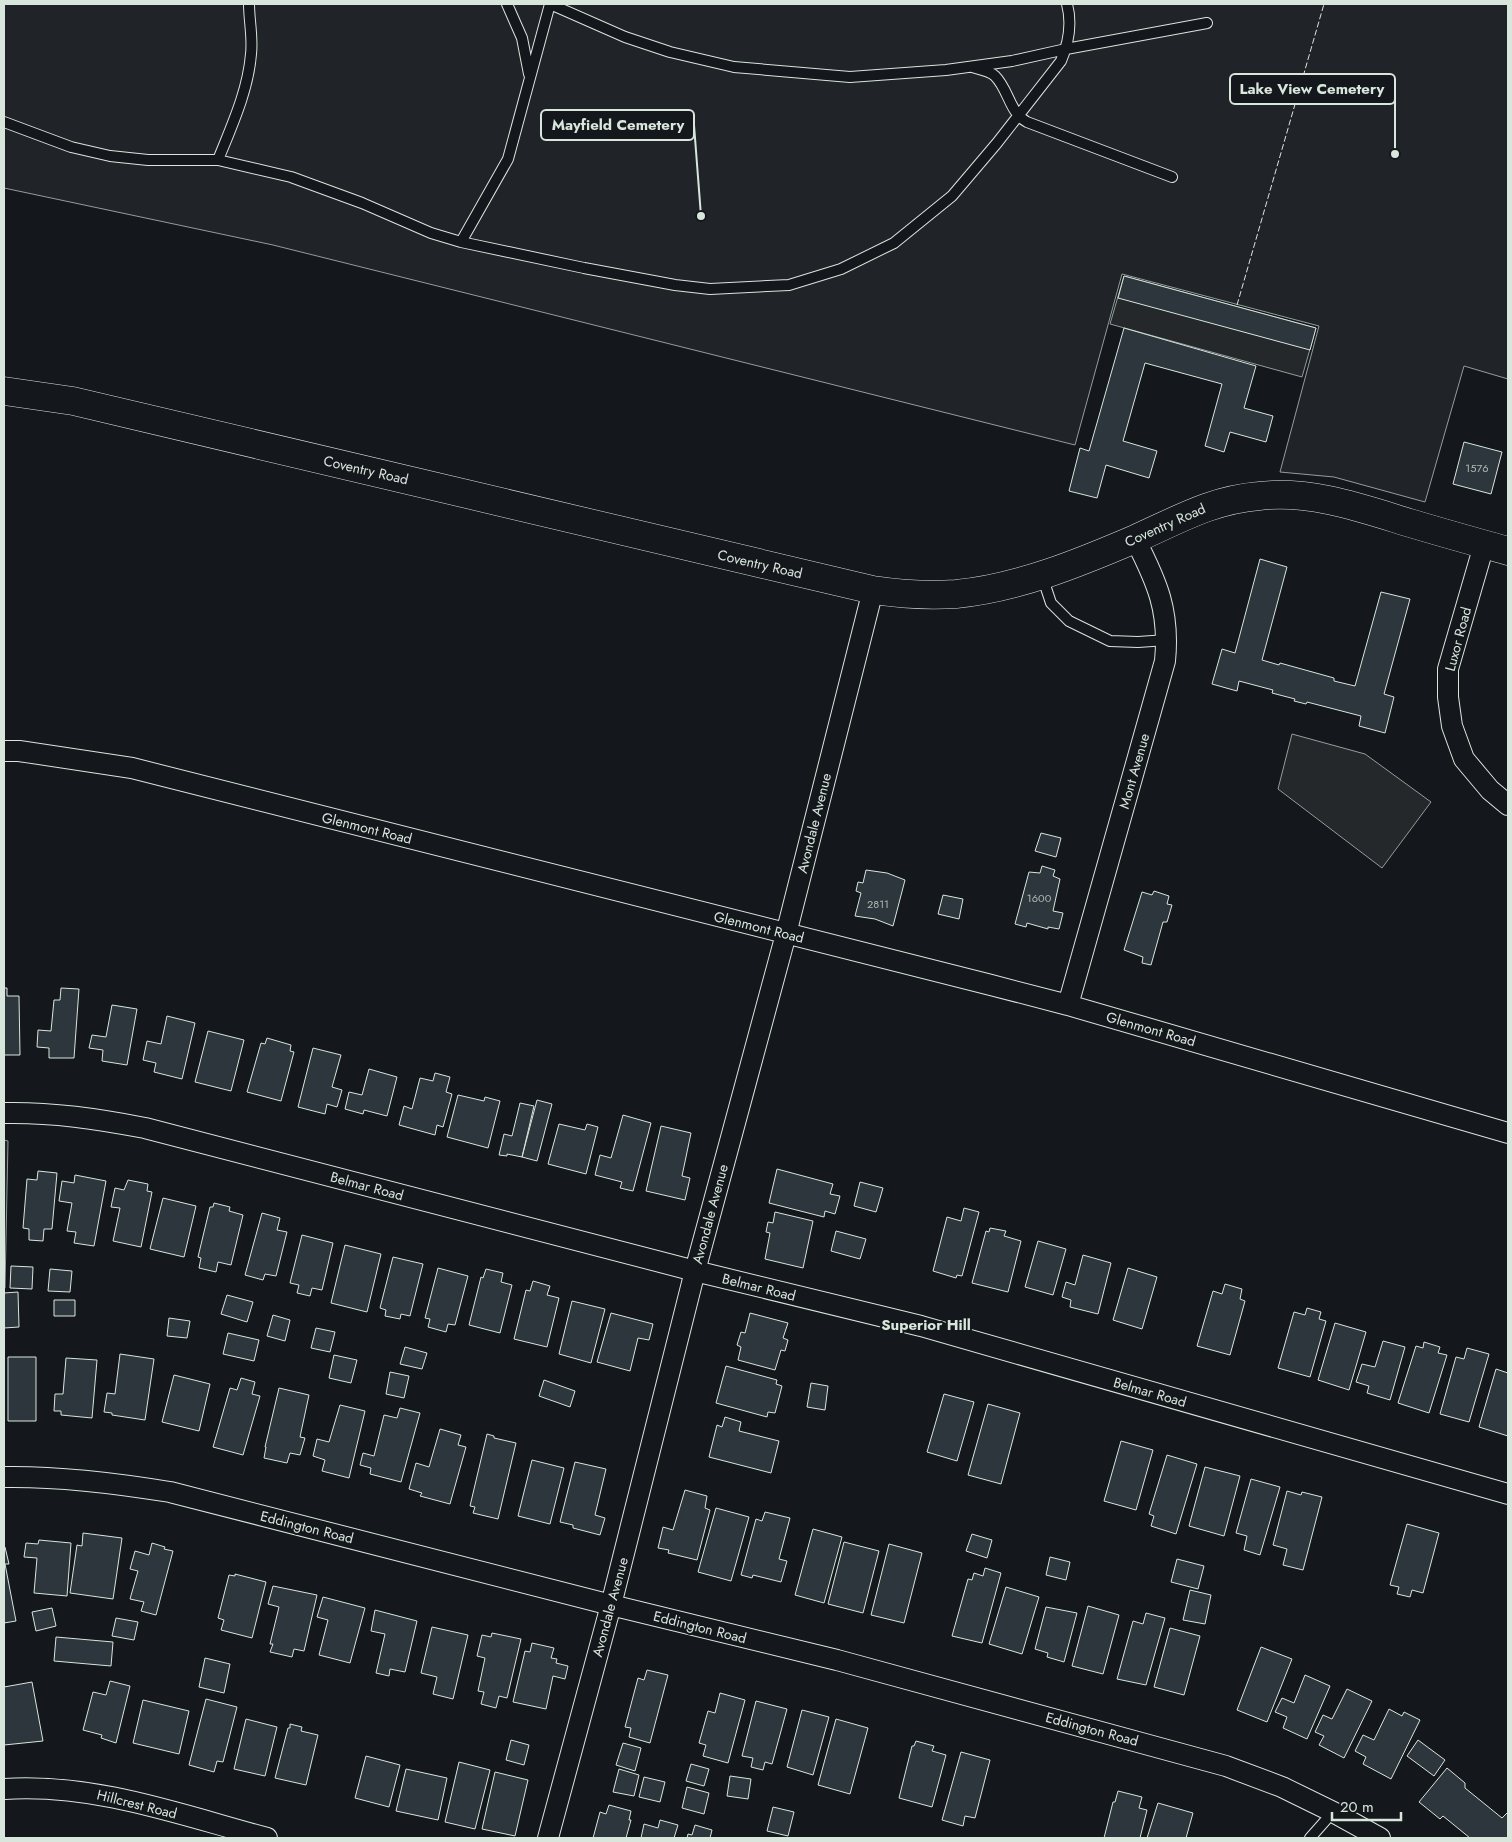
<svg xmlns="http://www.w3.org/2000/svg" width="1512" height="1842" viewBox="0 0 1512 1842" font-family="Jost,sans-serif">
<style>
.green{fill:#202428;stroke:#939e99}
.parking{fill:#24282b;stroke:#939e99}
.building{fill:#2c363c;stroke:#d8e6dc}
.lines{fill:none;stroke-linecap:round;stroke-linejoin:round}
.lane-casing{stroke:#d8e6dc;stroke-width:12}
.street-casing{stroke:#d8e6dc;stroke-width:22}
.secondary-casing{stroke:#d8e6dc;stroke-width:29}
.lane{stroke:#14181c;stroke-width:10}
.street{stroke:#14181c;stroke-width:20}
.secondary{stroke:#14181c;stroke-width:28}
.fence{stroke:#d8e6dc;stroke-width:1;stroke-dasharray:6 2.5;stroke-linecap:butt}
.labels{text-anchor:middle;stroke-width:4;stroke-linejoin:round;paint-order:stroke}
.number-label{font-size:11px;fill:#adbab4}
.street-label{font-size:14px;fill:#d8e6dc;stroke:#14181c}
.neighbourhood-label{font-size:15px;font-weight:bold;fill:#d8e6dc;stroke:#14181c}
.leader{fill:none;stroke:#d8e6dc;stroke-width:2}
.callout-dot{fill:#d8e6dc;stroke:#14181c;stroke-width:2}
.callout{fill:#14181c;stroke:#d8e6dc;stroke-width:2}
.callout-label{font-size:15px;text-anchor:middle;font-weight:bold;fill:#d8e6dc}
</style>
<rect width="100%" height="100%" fill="#14181c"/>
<path class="green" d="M4 4H1508V379L1464 366 1425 502 1334 477 1280 472 1319 326 1122 274 1075 445 273 245 4 188Z"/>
<path class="parking" d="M1124 276 1316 328 1302 377 1110 324Z
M1292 734 1365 754 1431 802 1382 868 1278 789Z
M4 1140 8 1141 5 1288H4Z"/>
<path class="building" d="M1124 276 1316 328 1310 350 1118 298Z
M1124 328 1256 366 1244 408 1273 416 1266 442 1230 432 1224 452 1205 446 1222 384 1145 363 1123 441 1157 451 1149 478 1106 465 1097 498 1069 491 1080 448 1089 451Z
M1464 442 1502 452 1491 494 1453 484Z
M1260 559 1287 567 1262 660 1279 665 1280 663 1334 678V681L1355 686 1381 592 1410 599 1384 694 1394 697 1385 733 1359 726 1361 716 1307 702 1306 704 1294 701 1295 699 1272 693 1273 690 1239 681 1237 691 1212 684 1222 649 1235 653Z
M1041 833 1061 838 1056 857 1035 851Z
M1042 866 1055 870 1053 876 1060 879 1053 911 1063 913 1059 929 1048 927V929L1027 923 1026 927 1015 924 1029 872 1040 873Z
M866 870 887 873 905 880 893 926 875 919 855 916 861 893 856 891 858 882 863 883Z
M1154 891 1169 896 1167 904 1172 905 1167 922H1163L1151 965 1142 963 1143 957 1124 950 1142 892 1152 895Z
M943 895 963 899 959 919 938 914Z
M4 988H7V996H19L20 1055H4Z
M61 988 79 989 74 1058H49V1048L37 1047 38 1030 51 1031 54 1000H60Z
M112 1005 137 1009 127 1065 102 1061 103 1050 89 1048 92 1035 106 1037Z
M167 1016 195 1023 182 1079 154 1072 156 1063 143 1060 147 1041 161 1044Z
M208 1031 244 1040 231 1091 195 1082Z
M267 1038 291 1045 290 1051 294 1052 281 1101 247 1092 261 1043 265 1044Z
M313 1048 341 1055 332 1087 342 1090 337 1107 327 1104 325 1114 298 1107Z
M369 1069 397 1077 387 1116 364 1110 363 1114 345 1109 349 1092 362 1095Z
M435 1073 450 1077 446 1092 452 1094 443 1127 437 1125 435 1135 399 1125 404 1106 412 1109 420 1078 433 1081Z
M458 1095 484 1101 485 1097 500 1101 488 1148 447 1137Z
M537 1100 552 1104 537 1161 522 1157Z
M520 1103 534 1106 522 1157 507 1154V1156L499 1155 504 1134 512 1136Z
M623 1115 651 1123 633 1191 620 1188 622 1182 595 1175 600 1155 611 1158Z
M559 1124 585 1130 587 1124 598 1127 586 1174 548 1164Z
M661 1126 691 1133 682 1176 690 1178 685 1200 646 1191Z
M777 1169 833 1184 830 1194 840 1196 835 1214 825 1211 824 1217 769 1203Z
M38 1171 57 1173 52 1229H44L43 1241 29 1240V1229L23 1228 27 1179 37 1180Z
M75 1175 106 1181 94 1246 74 1243 76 1232 67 1231 72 1203 59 1201 62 1181 74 1183Z
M128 1180 148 1184 147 1191 152 1192 141 1247 113 1241 120 1208 111 1207 115 1188 124 1190Z
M860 1182 883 1188 876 1212 854 1206Z
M163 1198 196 1206 184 1257 150 1249Z
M214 1203 230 1207 229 1211 243 1215 231 1265 218 1262 216 1272 199 1268 201 1258 198 1257 210 1207H213Z
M964 1208 979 1212 962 1276 957 1275 956 1278 933 1271 947 1217 961 1221Z
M775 1212 813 1221 803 1268 765 1259 770 1233 766 1232 768 1222 773 1223Z
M262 1213 280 1218 277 1230 287 1232 276 1276 265 1274 263 1280 245 1275Z
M990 1228 1006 1231 1004 1236 1021 1241 1008 1292 972 1283 986 1231 989 1232Z
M836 1231 866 1239 860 1259 831 1251Z
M302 1235 333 1243 322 1290 312 1288 310 1296 297 1293 299 1285 290 1283Z
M1038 1241 1066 1249 1053 1295 1025 1287Z
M345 1245 381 1254 367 1312 331 1303Z
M1083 1255 1111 1263 1098 1314 1070 1307 1071 1300 1062 1297 1066 1282 1075 1285Z
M393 1257 423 1264 410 1316 401 1314 400 1319 385 1316 386 1310 380 1308Z
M11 1266 33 1267 32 1289 10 1288Z
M438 1268 468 1276 455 1325 448 1324 446 1332 428 1327 430 1319 425 1318Z
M1128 1268 1157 1277 1142 1329 1113 1320Z
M50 1269 72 1271 70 1292 48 1291Z
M486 1269 503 1273 501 1282 512 1285 500 1333 469 1325 481 1277 483 1278Z
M533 1281 550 1286 547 1295 559 1298 547 1347 514 1339 526 1290 530 1291Z
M1225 1284 1242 1289 1240 1299 1245 1301 1230 1355 1197 1346 1213 1291 1222 1294Z
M18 1292 19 1327 4 1328V1293Z
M227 1295 253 1302 247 1322 221 1314Z
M54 1300H75V1316H54Z
M572 1301 605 1309 591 1363 559 1354Z
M1307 1308 1321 1312 1319 1319 1326 1321 1310 1377 1278 1368 1294 1312 1305 1315Z
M611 1313 653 1324 649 1340 638 1338 630 1371 597 1362Z
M750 1313 788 1323 783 1338 788 1340 785 1351 781 1350 775 1370 738 1360 741 1347 737 1345 741 1332 745 1333Z
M273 1315 290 1320 285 1341 267 1336Z
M169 1318 190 1321 187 1338 167 1336Z
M1335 1323 1366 1332 1349 1390 1318 1380Z
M316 1328 335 1332 330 1352 311 1348Z
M228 1333 259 1340 254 1361 223 1354Z
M1383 1341 1405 1347 1390 1400 1367 1393 1369 1386 1356 1382 1362 1364 1375 1367Z
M1424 1342 1440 1347 1438 1353 1447 1355 1429 1413 1398 1403 1416 1346 1423 1348Z
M405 1347 427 1353 422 1369 400 1364Z
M1467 1348 1489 1354 1469 1422 1440 1414 1456 1357 1464 1359Z
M120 1354 154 1359 145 1420 112 1415V1413L104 1412 107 1393 115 1394Z
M334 1355 357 1360 351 1383 329 1378Z
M8 1357H36V1421H8Z
M66 1358 97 1360 92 1418 61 1415V1411H54L55 1394H63Z
M726 1366 777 1380 776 1384 782 1386 775 1413 768 1412 767 1417 716 1403Z
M1496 1369 1508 1373V1436L1479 1427Z
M390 1372 409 1376 404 1398 386 1394Z
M174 1375 210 1384 199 1431 162 1422Z
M241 1378 255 1382 252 1394 260 1396 243 1455 213 1447 230 1388 237 1390Z
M544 1380 575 1391 570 1407 539 1396Z
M811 1383 828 1386 825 1410 807 1407Z
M279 1388 309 1395 300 1437 305 1438 300 1455 290 1453 287 1463 264 1458 266 1447H265Z
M944 1394 974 1402 957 1461 927 1452Z
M988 1404 1020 1413 1001 1484 968 1475Z
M340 1405 365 1411 349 1478 322 1471 325 1460 313 1456 317 1439 329 1442Z
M400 1408 420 1413 401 1482 370 1474 371 1468 360 1465 363 1453 374 1456 384 1415 397 1418Z
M725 1417 741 1422 739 1431 779 1441 771 1473 709 1457 717 1425 722 1427Z
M440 1429 461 1435 458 1445 466 1447 450 1504 420 1496 422 1493 409 1489 416 1463 429 1467Z
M487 1434 494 1436V1438L516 1443 498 1519 473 1513 475 1507 470 1506Z
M1121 1441 1153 1450 1136 1510 1104 1501Z
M1167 1455 1197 1464 1176 1534 1151 1526 1154 1516 1149 1514Z
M532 1460 564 1468 550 1524 518 1516Z
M575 1462 606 1469 595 1515 605 1518 600 1535 573 1528V1525L560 1522Z
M1205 1467 1240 1476 1224 1536 1189 1526Z
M1251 1479 1280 1487 1260 1555 1244 1550 1247 1536 1236 1533Z
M685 1490 707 1496 705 1508 710 1510 697 1560 668 1553 669 1550 658 1548 663 1527 673 1530Z
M1287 1491 1301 1495 1302 1492 1322 1497 1303 1570 1283 1565 1287 1549 1273 1545Z
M716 1508 749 1517 731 1581 698 1572Z
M765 1512 790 1518 779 1559 787 1561 781 1582 753 1575 752 1578 741 1575 756 1519 762 1521Z
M1407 1524 1439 1533 1423 1593 1412 1590 1410 1597 1397 1594 1399 1587 1390 1585Z
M813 1529 842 1537 824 1603 795 1595Z
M83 1533 122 1538 113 1599 70 1593 77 1545 82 1546Z
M972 1534 992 1540 987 1558 966 1551Z
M39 1540 71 1543 67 1596 34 1593 37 1558 24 1557 26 1543 38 1544Z
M844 1542 879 1551 863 1613 828 1604Z
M152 1543 165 1547 164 1549 173 1551 156 1615 141 1611 144 1602 130 1599 138 1571 130 1569 135 1551 149 1555Z
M889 1544 922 1553 904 1623 871 1615Z
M4 1547H5L9 1564H5L16 1621 4 1623Z
M1050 1557 1070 1562 1066 1580 1046 1575Z
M1177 1559 1204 1566 1198 1589 1171 1582Z
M985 1568 1001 1573 982 1643 952 1636 968 1579 972 1580 974 1573 983 1576Z
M235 1574 266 1582 252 1638 221 1630 224 1620 218 1618 229 1575 235 1576Z
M273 1586 317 1595 304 1651 294 1649 292 1657 270 1652 273 1644H270L279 1607 268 1604Z
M1006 1587 1039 1597 1022 1654 989 1644Z
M1190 1590 1211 1595 1205 1624 1183 1620Z
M323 1597 365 1608 350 1663 319 1655 328 1620 317 1617Z
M1088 1606 1119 1615 1103 1674 1072 1666Z
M1046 1607 1077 1613 1064 1662 1047 1657 1048 1653 1035 1649Z
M52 1608 56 1626 36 1631 32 1612Z
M375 1610 417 1621 405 1672 390 1669 389 1676 376 1673 385 1634 371 1631Z
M1146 1613 1165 1618 1146 1685 1117 1679 1133 1621 1143 1624Z
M116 1618 138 1622 134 1640 112 1636Z
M432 1627 468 1635 453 1699 433 1694 437 1677 421 1673Z
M1170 1628 1200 1636 1184 1695 1154 1687Z
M492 1633 521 1639 507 1698 499 1696 496 1708 481 1704 484 1692 478 1691 485 1658 477 1656 482 1635 491 1637Z
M56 1637 113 1642 111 1666 54 1661Z
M532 1643 554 1648 551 1658 557 1659 556 1663 568 1666 565 1679 553 1676 546 1709 513 1702 525 1651 530 1652Z
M1261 1647 1292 1659 1267 1722 1237 1710Z
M205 1658 230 1664 224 1693 199 1687Z
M647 1670 668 1675 650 1743 629 1737 631 1728 625 1727 638 1678 644 1680Z
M1305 1675 1330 1686 1307 1739 1283 1728 1287 1717 1275 1712 1282 1698 1294 1703Z
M110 1681 130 1686 116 1743 101 1738 102 1735 83 1730 93 1692 106 1695Z
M32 1682 43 1741 4 1745V1687Z
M1347 1689 1372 1701 1344 1758 1319 1745 1324 1736 1315 1732 1323 1715 1332 1719Z
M720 1693 745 1700 728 1763 703 1756 706 1745 699 1743 708 1711 715 1713Z
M206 1699 237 1707 223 1762 217 1761 214 1772 189 1765Z
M143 1700 189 1711 179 1754 133 1743Z
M756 1701 787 1709 772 1764 765 1762 763 1770 751 1767 753 1758 742 1756Z
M1389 1709 1402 1716 1404 1712 1420 1720 1391 1779 1363 1764 1366 1757 1355 1751 1363 1735 1374 1740Z
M802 1710 829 1717 813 1775 787 1767Z
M246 1719 277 1727 265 1776 234 1769Z
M836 1719 868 1728 850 1794 818 1785Z
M290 1724 302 1727 301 1731 318 1735 306 1785 275 1778 288 1728H290Z
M511 1740 529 1745 524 1765 506 1760Z
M1418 1740 1445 1760 1434 1776 1407 1756Z
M916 1741 934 1746 932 1751 946 1755 932 1807 899 1798 912 1746H914Z
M623 1743 641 1748 635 1771 616 1765Z
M961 1752 990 1760 975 1818 965 1816 963 1826 942 1820Z
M366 1756 400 1765 389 1807 355 1798Z
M459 1762 490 1770 475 1829 445 1822Z
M691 1764 709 1769 704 1786 686 1781Z
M1447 1768 1465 1783V1788L1502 1818 1507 1813 1508 1814V1838H1470L1443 1816 1440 1819 1419 1802Z
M406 1769 447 1778 438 1820 396 1811Z
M619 1769 639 1775 634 1796 613 1792Z
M495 1772 528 1780 515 1836 482 1829Z
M730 1776 751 1779 748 1799 727 1796Z
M644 1777 665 1782 660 1802 639 1797Z
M687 1787 709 1793 704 1814 682 1808Z
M1118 1791 1142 1797 1139 1808 1147 1810 1140 1838H1104L1113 1802H1115Z
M1158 1803 1193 1813 1186 1838H1147Z
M609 1805 631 1811 629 1820H631L626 1838H593L600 1812 606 1814Z
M773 1807 794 1812 788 1836 767 1831Z
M660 1820 678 1825 674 1838H641L644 1824 658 1828Z
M695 1825 712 1830 710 1838H687L688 1834 692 1835Z"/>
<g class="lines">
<g class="lane-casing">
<path id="lane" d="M507 4 522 38 529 74
M550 4 625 37 670 52 734 67 850 77 946 70 1012 61 1066 49 1207 23
M972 67C979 69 990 71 995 76 1009 90 1009 112 1027 122L1172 177
M4 122 71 147 110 156 148 160H218L291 177 362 203 431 233 461 242 584 268 675 285 710 289 789 285 841 269 894 243 952 196 997 143 1061 61C1069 42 1072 23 1067 4
M218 160C232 125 248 91 251 54 253 38 249 20 249 4
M461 242 508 159 550 4
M1042 576 1051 603 1069 621 1110 641 1138 642 1167 640
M1310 1838 1333 1812"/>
</g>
<g class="street-casing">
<path id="street" d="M1484 545 1448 669V697L1452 726 1464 759 1490 790 1508 805
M4 751H19L132 768 991 985 1068 1005 1508 1133
M1068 1005 1165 661C1170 611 1157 582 1135 539
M4 1113C52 1112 98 1119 145 1128L695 1271 921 1326 1508 1494
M4 1477C60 1476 115 1483 170 1492L611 1605 837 1660 1226 1766 1282 1787 1333 1812 1380 1838
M4 1789C95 1783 181 1815 267 1838
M548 1838 611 1605 695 1271 786 934 873 590"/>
</g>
<g class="secondary-casing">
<path id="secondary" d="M4 391 73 401 873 590C900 594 928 596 956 594 1018 588 1079 563 1135 539 1178 520 1211 500 1259 496 1311 490 1361 508 1410 523 1443 533 1476 542 1508 551"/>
</g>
<use href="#lane" class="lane"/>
<use href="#street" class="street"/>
<use href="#secondary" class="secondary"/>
<path class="fence" d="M1237 305 1324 4"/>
</g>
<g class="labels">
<g class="number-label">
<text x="1477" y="472">1576</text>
<text x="1039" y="902">1600</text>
<text x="878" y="908">2811</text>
</g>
<g class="street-label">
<text transform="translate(366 470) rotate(13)" y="5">Coventry Road</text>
<text transform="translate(1165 525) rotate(-24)" y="5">Coventry Road</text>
<text transform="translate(760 564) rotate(13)" y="5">Coventry Road</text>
<text transform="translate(1458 639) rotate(-75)" y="5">Luxor Road</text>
<text transform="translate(1134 771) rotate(-74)" y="5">Mont Avenue</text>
<text transform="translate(814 823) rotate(-76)" y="5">Avondale Avenue</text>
<text transform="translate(367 828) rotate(14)" y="5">Glenmont Road</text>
<text transform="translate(759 927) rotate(14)" y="5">Glenmont Road</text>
<text transform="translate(1151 1029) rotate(16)" y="5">Glenmont Road</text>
<text transform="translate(367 1186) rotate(15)" y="5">Belmar Road</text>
<text transform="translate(710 1214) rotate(-75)" y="5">Avondale Avenue</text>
<text transform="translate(759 1287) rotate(14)" y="5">Belmar Road</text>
<text transform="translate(1150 1392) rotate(16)" y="5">Belmar Road</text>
<text transform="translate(307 1527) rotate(14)" y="5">Eddington Road</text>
<text transform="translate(610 1607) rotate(-75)" y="5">Avondale Avenue</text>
<text transform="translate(700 1627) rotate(14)" y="5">Eddington Road</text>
<text transform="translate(1092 1729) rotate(15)" y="5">Eddington Road</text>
<text transform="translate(137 1804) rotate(14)" y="5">Hillcrest Road</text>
</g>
<g class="neighbourhood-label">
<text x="926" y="1330">Superior Hill</text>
</g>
</g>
<path class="leader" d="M1395 154L1395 89M701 216L694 125"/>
<g class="callout-dot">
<circle cx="1395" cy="154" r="5"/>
<circle cx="701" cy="216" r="5"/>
</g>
<g class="callout">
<rect x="1230" y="74" width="165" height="30" rx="5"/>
<rect x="541" y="110" width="153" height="30" rx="5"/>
</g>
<g class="callout-label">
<text x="1312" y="94">Lake View Cemetery</text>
<text x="618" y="130">Mayfield Cemetery</text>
</g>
<rect width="1512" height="1842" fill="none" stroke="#d8e6dc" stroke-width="10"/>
<path d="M1332 1812v8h69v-8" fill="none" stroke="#d8e6dc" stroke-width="2.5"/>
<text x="1340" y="1812" font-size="15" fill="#d8e6dc" stroke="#14181c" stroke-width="4" paint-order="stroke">20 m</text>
</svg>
